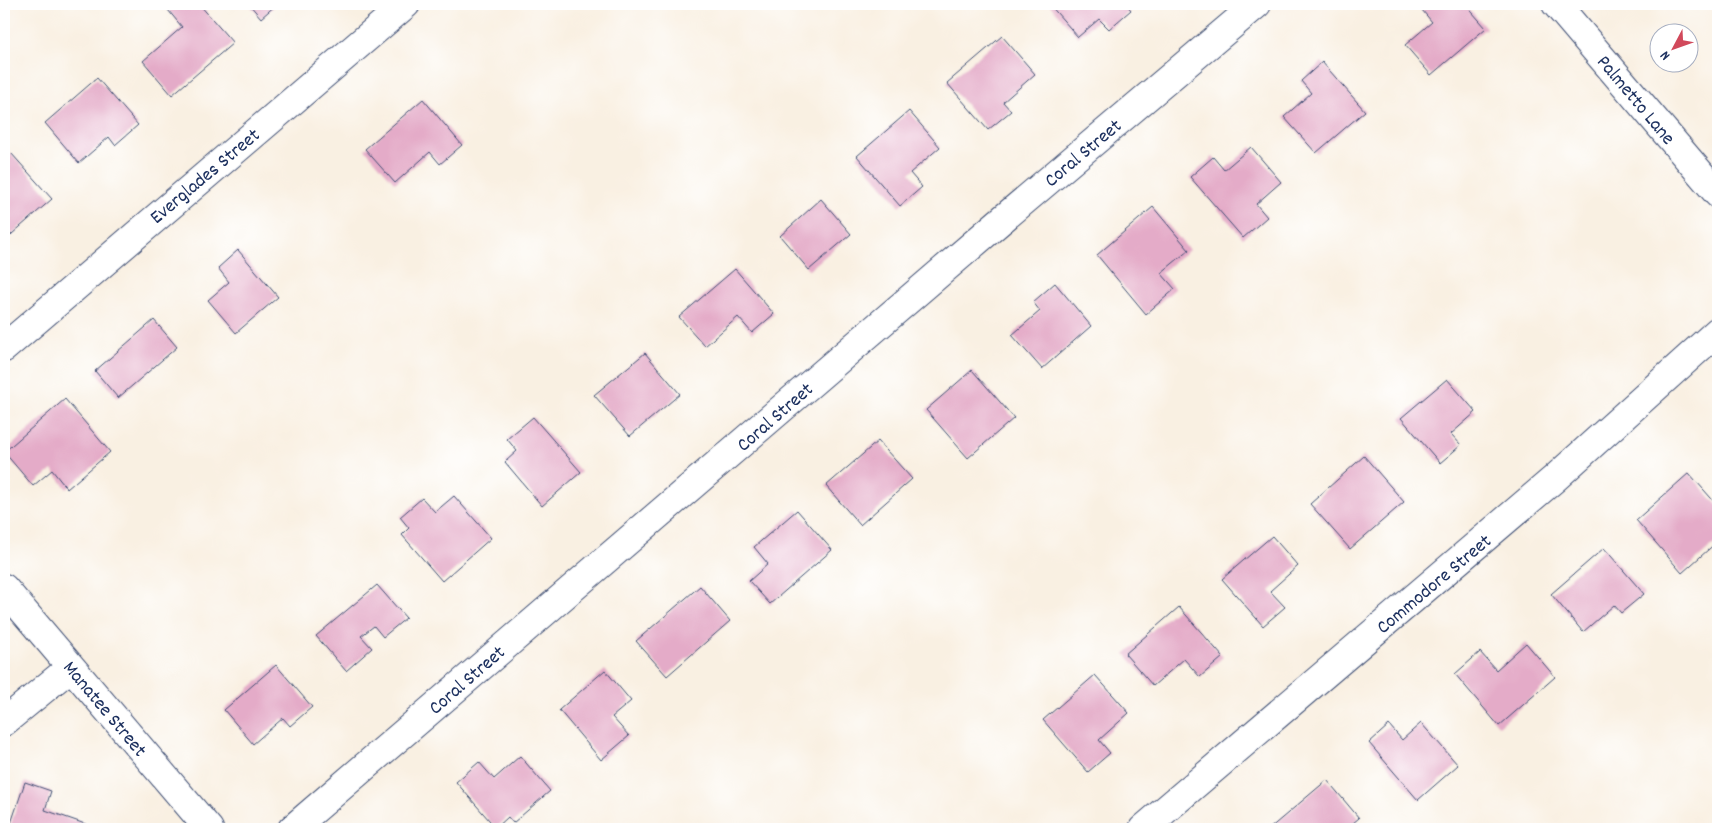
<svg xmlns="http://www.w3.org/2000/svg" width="1722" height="833" viewBox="0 0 1722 833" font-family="Dekko,sans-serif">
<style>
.building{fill:#e4abc8}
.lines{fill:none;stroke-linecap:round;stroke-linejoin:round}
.minor-casing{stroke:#3c4c72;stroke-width:30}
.minor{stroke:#fff;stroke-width:28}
.labels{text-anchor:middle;stroke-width:5;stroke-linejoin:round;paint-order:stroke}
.street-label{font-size:20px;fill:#1b2f5e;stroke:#fff}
</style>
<rect width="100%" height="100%" fill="#fff"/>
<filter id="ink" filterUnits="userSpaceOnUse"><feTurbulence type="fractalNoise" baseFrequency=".02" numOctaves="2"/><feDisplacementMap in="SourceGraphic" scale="10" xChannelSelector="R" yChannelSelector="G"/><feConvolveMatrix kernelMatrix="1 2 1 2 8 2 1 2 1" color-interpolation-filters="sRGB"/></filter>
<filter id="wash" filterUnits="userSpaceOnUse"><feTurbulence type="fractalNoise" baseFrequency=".0096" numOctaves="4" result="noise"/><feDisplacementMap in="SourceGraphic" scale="20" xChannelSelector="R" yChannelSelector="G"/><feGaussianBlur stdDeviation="1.12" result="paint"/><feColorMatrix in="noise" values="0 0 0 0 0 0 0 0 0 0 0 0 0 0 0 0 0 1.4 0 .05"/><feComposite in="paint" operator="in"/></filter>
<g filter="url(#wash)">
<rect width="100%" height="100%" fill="#f9f0e2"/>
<g id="blocks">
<path class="building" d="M175 4H199L233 43 172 95 143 61 182 27 168 10Z
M249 4H277L261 18Z
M1049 4H1126L1131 10 1109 29 1099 19 1078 37Z
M1417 4H1465L1486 28 1431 75 1405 45 1432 22Z
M1002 36 1035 74 1003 102 1011 111 988 130 947 83Z
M1322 62 1365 111 1316 153 1284 117 1311 93 1301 81Z
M97 78 138 125 115 145 109 137 79 163 45 123Z
M423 99 462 145 440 164 430 152 395 183 365 149Z
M909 111 940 147 910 173 922 187 900 206 857 156Z
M1251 147 1281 182 1256 204 1267 217 1243 238 1190 177 1213 157 1224 170Z
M11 153 52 199 4 241V159Z
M821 199 851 234 809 270 780 236Z
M1153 207 1189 250 1161 273 1175 289 1146 314 1097 255Z
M238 250 278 297 236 333 208 300 229 282 218 268Z
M735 269 774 314 752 333 738 317 705 346 679 317Z
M1055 283 1091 326 1042 369 1012 335 1040 311 1033 302Z
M154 320 177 347 118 398 95 371Z
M645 353 680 394 630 436 594 395Z
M972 370 1014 418 968 458 926 410Z
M1447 379 1476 412 1451 434 1461 445 1440 463 1401 418Z
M65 399 110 452 67 489 52 470 33 486 4 452Z
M533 417 581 472 542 506 505 462 517 451 507 439Z
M878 441 912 479 860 525 826 486Z
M1364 456 1404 502 1350 549 1310 504Z
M1689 473 1718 506V541L1682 573 1636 520Z
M454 496 491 538 442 581 402 535 409 528 400 517 422 498 435 512Z
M797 510 832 550 770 604 749 581 768 564 754 547Z
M1272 536 1298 566 1270 591 1285 607 1263 626 1222 579Z
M1604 548 1644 594 1621 613 1614 605 1583 632 1551 594Z
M377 585 406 618 383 637 374 626 361 636 372 648 346 671 316 636Z
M700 586 730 621 667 676 636 641Z
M1179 607 1223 657 1200 677 1184 659 1153 686 1125 654Z
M1526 643 1555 677 1499 726 1455 674 1480 652 1496 670Z
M276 665 312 707 290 726 283 718 253 744 224 710Z
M605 670 631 701 612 717 629 736 601 760 559 710Z
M1095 675 1129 713 1099 740 1110 753 1088 772 1043 720Z
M1421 723 1458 765 1418 800 1369 743 1389 725 1402 740Z
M520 756 550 791 513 823 508 817 496 828 456 782 479 762 494 779Z
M1327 780 1359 818 1346 829H1269Z
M25 782 51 791 45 810 88 825 86 829H9Z"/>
</g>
</g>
<g filter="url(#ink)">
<use href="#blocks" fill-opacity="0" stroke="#3c4c72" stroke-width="1"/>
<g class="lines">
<g class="minor-casing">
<path id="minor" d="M1556 4 1718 194
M4 348 406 4
M4 588 209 829
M4 722 71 667
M292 829 998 223 1257 4
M1143 829 1554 479 1718 331"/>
</g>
<use href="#minor" class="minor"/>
</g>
</g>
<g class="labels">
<g class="street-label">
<text transform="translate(1637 99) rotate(50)" y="7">Palmetto Lane</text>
<text transform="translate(1082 152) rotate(-40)" y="7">Coral Street</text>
<text transform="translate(204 175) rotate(-40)" y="7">Everglades Street</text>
<text transform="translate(774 416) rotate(-41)" y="7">Coral Street</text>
<text transform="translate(1433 583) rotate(-40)" y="7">Commodore Street</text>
<text transform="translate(466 679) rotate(-41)" y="7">Coral Street</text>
<text transform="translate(106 708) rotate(50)" y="7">Manatee Street</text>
</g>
</g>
<rect width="1722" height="833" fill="none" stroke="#fff" stroke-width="20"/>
<g transform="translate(1674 48) rotate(229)"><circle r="24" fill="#ffffff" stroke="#a4acbf"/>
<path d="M0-4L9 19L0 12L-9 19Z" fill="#d1495b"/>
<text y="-8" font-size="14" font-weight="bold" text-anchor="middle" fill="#1b2f5e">N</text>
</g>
</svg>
